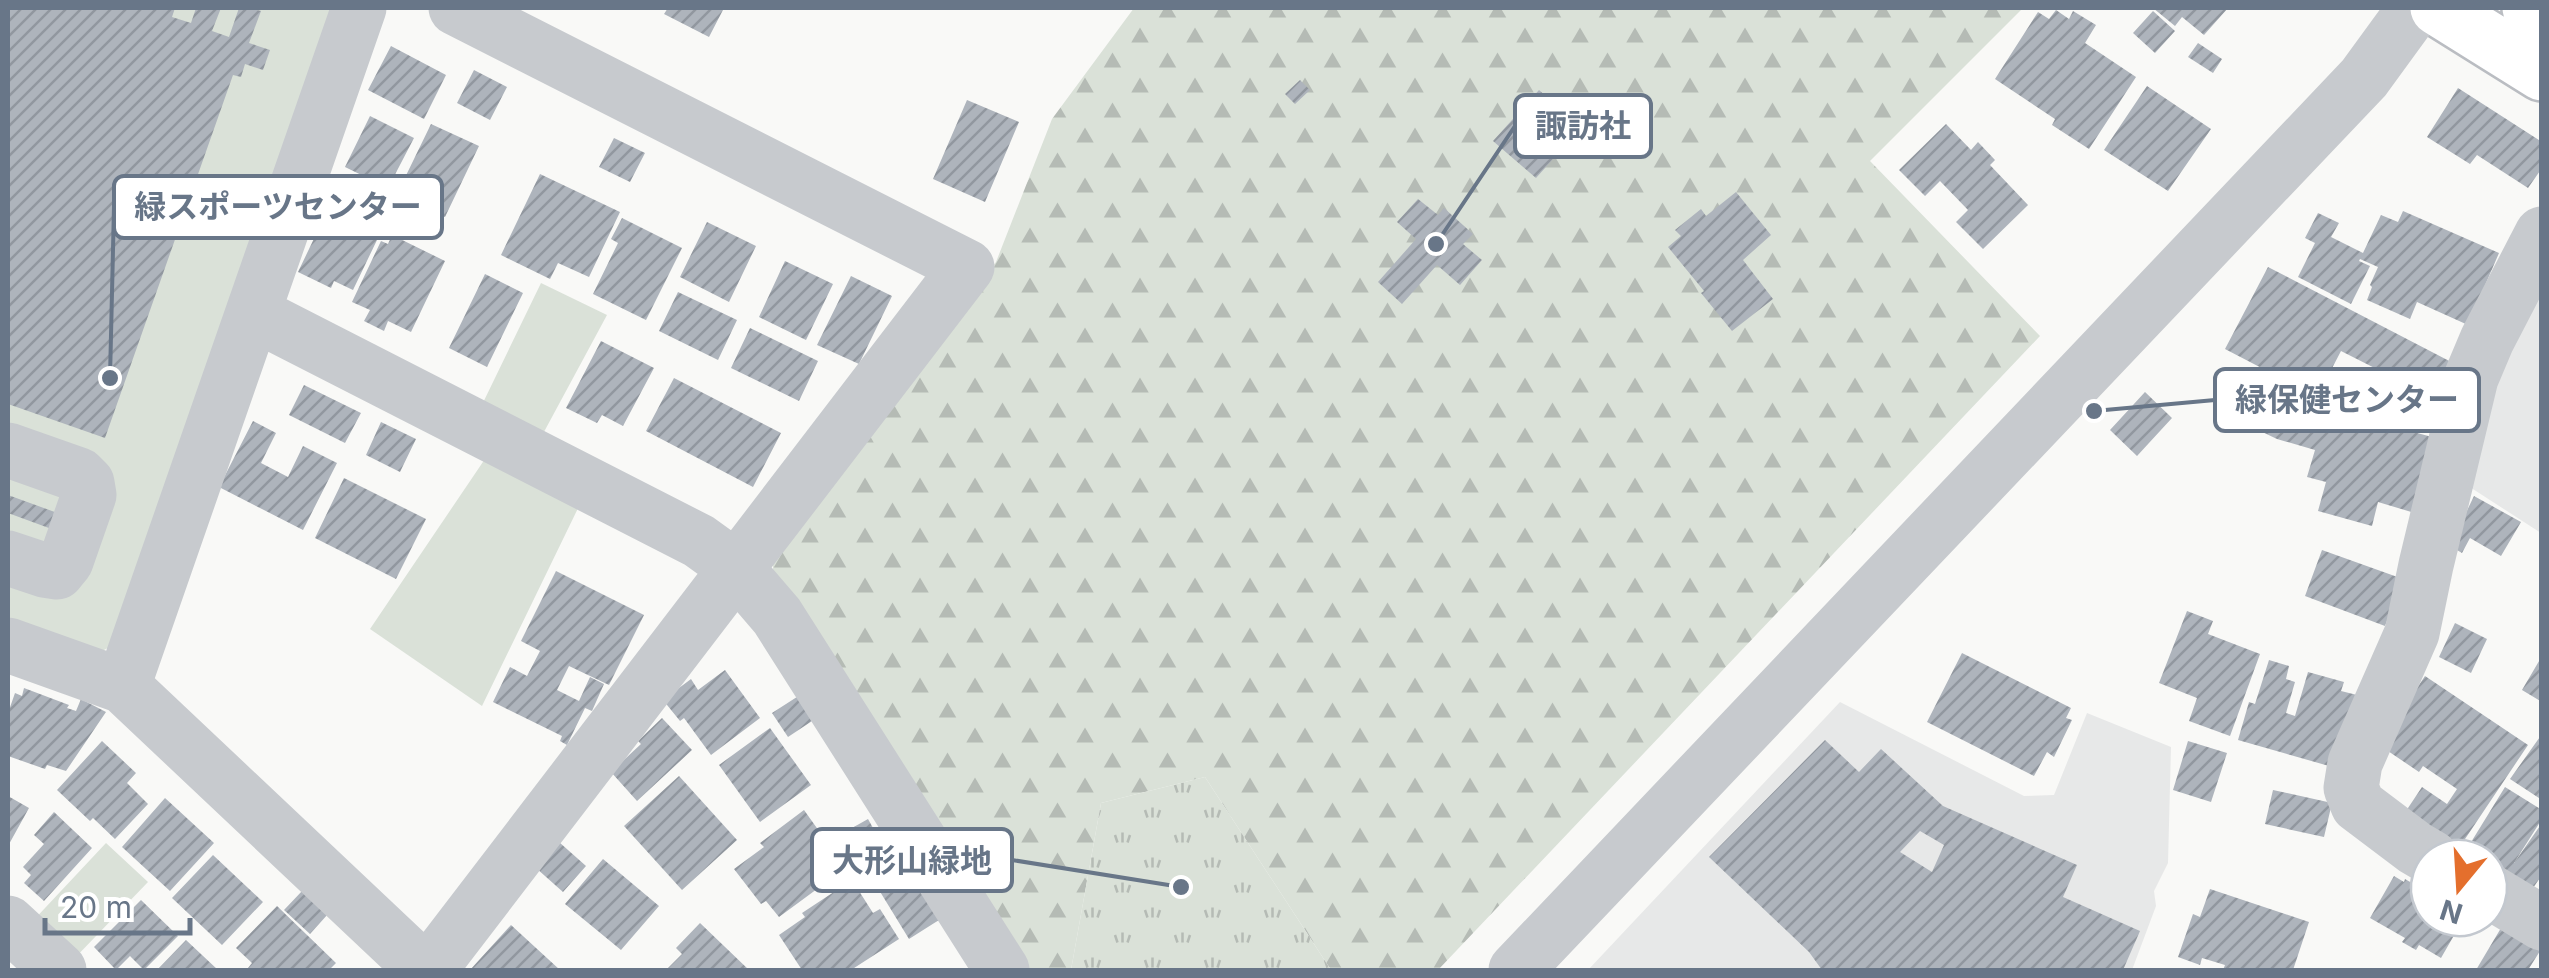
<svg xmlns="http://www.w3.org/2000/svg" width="2549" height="978" viewBox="0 0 2549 978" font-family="Inter,'Noto Sans JP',sans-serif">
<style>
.built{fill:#e7e8e8}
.grass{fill:#dae1d8}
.forest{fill:url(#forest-firs)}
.park{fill:url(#park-tufts)}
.building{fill:url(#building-hatch);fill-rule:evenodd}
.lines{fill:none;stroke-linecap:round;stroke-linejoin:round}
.major-casing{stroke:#babdc2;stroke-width:60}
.minor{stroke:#c7cace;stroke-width:55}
.major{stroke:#fff;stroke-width:55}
.leader{fill:none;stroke:#687688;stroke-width:4}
.callout-dot{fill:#687688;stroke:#fff;stroke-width:4}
.callout{fill:#fff;stroke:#687688;stroke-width:4}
.callout-label{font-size:32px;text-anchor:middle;font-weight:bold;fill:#687688}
</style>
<defs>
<pattern id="forest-firs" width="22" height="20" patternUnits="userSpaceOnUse" patternTransform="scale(2.5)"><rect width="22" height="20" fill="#dae1d8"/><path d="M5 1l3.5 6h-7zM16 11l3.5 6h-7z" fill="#b5bbb5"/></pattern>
<pattern id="park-tufts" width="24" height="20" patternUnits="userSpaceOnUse" patternTransform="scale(2.5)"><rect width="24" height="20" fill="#dae1d8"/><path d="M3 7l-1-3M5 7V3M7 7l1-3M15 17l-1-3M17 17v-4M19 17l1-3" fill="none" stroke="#b5bbb5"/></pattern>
<pattern id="building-hatch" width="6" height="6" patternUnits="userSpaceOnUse" patternTransform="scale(2.5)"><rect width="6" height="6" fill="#aeb4bc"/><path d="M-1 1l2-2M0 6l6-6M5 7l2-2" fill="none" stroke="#91979f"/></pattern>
</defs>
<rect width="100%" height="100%" fill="#f9f9f7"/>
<path class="built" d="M2541 269V533L2462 482 2486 382Z
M1840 702 2024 796 2054 795 2087 713 2171 747 2168 863 2154 891 2156 906 2132 970H1588Z"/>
<path class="grass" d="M8 8H334L121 641 89 658 8 630Z
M541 283 607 315 538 443 478 413Z
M489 453 582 500 482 706 370 629Z
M106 843 148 882 71 962 30 924Z"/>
<path class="forest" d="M1134 8H2023L1870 161 2040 336 1438 970H1331L1205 777 1101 803 1071 970H1022L773 585V550L996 262 1052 119Z"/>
<path class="park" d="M1205 777 1331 970H1071L1101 803Z"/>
<path class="building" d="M8 8H175L172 17 191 23 196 8H221L212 31 229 37 239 8H251L261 11 249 43 270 50 263 70 245 64 241 77 233 75 105 438 8 404Z
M668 8H724L709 37 664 14Z
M2153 8H2228L2204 35 2182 17 2175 26Z
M2056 10 2069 19 2073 11 2096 25 2085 43 2136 77 2089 149 2052 125 2055 119 1995 79 2038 12 2049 19Z
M2153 11 2175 31 2155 53 2133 33Z
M2198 43 2222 59 2213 73 2188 57Z
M391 46 446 75 424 119 368 90Z
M474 70 507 87 490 120 457 103Z
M1300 80 1310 90 1295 104 1285 94Z
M2147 86 2211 129 2168 191 2104 150Z
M2458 88 2542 142V168L2528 188 2477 155 2470 164 2427 137Z
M1539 90 1581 128 1536 178 1493 141Z
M967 100 1019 122 985 202 933 179Z
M370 116 414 138 388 188 345 167Z
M431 124 479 146 445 217 397 194Z
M1946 124 1971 150 1978 142 1995 160 1990 165 2028 205 1983 249 1956 222 1968 210 1940 181 1925 196 1899 170Z
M614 138 645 153 630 182 599 167Z
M540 174 620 212 589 277 558 263 550 279 501 255Z
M329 186 389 215 353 290 334 281 331 288 298 272 321 224 313 220Z
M1736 192 1771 235 1743 260 1773 299 1732 331 1701 293 1704 291 1668 247 1681 236 1675 230 1701 209 1706 216Z
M1418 199 1438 215 1444 208 1473 234 1463 244 1482 260 1460 285 1437 265 1402 304 1378 282 1416 239 1397 222Z
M2403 211 2499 253 2468 325 2417 302 2410 319 2367 300 2372 287 2370 285 2378 267 2360 259 2359 261 2370 266 2351 304 2298 277 2315 243 2305 238 2318 213 2339 223 2331 237 2363 253 2381 215 2398 222Z
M622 218 682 248 646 320 593 294 618 243 611 239Z
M707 222 756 246 729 302 680 277Z
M392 235 445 261 411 332 388 321 384 331 364 321 370 310 352 302 381 241 388 244Z
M785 261 833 284 806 340 759 317Z
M2268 267 2457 365 2446 387 2433 380 2426 394 2341 351 2317 397 2225 349Z
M485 274 523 293 487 367 449 348Z
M851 276 892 296 859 364 817 345Z
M678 292 737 320 718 360 659 331Z
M750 328 818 361 799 401 731 368Z
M601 341 654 368 623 426 602 415 597 423 566 408Z
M674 378 781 433 753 487 646 431Z
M2252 379 2288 398 2432 437 2418 514 2378 502 2372 526 2318 511 2326 482 2307 477 2315 450 2277 439 2233 418Z
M304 385 361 413 345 443 289 415Z
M2145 392 2172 418 2137 456 2110 430Z
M253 421 276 433 261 463 288 477 303 446 337 463 303 530 219 487Z
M381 422 416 439 400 472 366 455Z
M344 478 426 519 396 579 315 538Z
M8 495 63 515 57 531 8 513Z
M2474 496 2521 522 2501 556 2470 538 2462 553 2450 546Z
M2322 550 2403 579 2385 626 2305 596Z
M556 571 644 615 609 685 569 666 557 690 579 701 590 677 604 684 592 711 585 708 567 745 560 741 562 736 493 702 510 667 527 676 540 651 521 641Z
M2187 611 2213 621 2208 634 2260 654 2230 736 2189 721 2197 698 2159 683Z
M2455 623 2487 639 2471 673 2439 657Z
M1962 653 2071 708 2066 718 2072 720 2054 757 2047 752 2034 776 1927 722Z
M2542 656V702L2522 690Z
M2269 660 2289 666 2286 679 2295 682 2286 713 2295 716 2308 672 2344 682 2341 691 2357 695 2336 768 2238 740 2249 702 2255 704Z
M725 670 760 718 711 755 684 718 680 721 663 700 691 679 698 690Z
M2425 676 2528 745 2459 848 2406 811 2422 787 2447 804 2457 789 2423 766 2419 772 2385 749 2391 727Z
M24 688 69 705 67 708 76 711 81 699 106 712 66 771 47 765 45 769 8 756V713L15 693 22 696Z
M800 695 815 719 788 737 772 713Z
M662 718 692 750 637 801 611 772 641 744 638 741Z
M770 728 811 785 760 822 719 765Z
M2542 734V800L2510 779Z
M1825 740 1859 772 1881 749 1943 806 2077 865 2063 897 2140 931 2123 970H1822L1809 952 1709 857ZM1920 831 1944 845 1932 872 1900 852Z
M102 741 136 773 127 783 148 804 115 839 93 818 90 821 57 790Z
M2188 741 2227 753 2211 802 2173 790Z
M679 776 737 840 682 890 624 826Z
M2505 787 2542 810V819L2514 863 2542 823V875L2533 888 2489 867V858H2474L2465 852Z
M2273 790 2332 803 2324 837 2265 824Z
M8 796 29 808 8 846Z
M165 798 214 843 170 891 122 847Z
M804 810 824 838 813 846 836 875 779 917 766 901 761 904 734 869 764 847 760 843Z
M54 812 92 848 44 901 24 883 31 875 23 867 44 844 34 835Z
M868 819 882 844 860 858 845 832Z
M559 842 586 866 563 892 536 868Z
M213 855 263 902 222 945 172 898Z
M603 859 659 906 621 950 565 904Z
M909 871 939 920 909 939 879 890Z
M2394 876 2404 882 2405 879 2429 893V918H2464L2441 958 2419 945 2416 950 2402 942 2405 938 2370 918Z
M852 880 873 913 880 909 899 939 851 970H802L779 935 805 917 802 913Z
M2210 889 2309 922 2293 970H2223L2225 965 2202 958 2200 965 2178 957 2193 914 2200 917Z
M303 890 328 914 310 934 284 910Z
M141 900 178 936 144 970 130 956 116 970 94 947Z
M277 906 336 963 329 970H251L248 968 252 963 236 948Z
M700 923 749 970H666L682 954 676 948Z
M511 925 560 970H470Z
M2501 928 2540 951 2528 970H2476Z
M186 940 218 970H157Z"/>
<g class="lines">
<g class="major-casing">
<path id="major" d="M2438 8 2542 73
M2530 8 2542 14"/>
</g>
<path class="minor" d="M253 313 699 541 735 567 777 616 1002 970
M8 450 79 475 87 483 89 495 66 561 57 572 44 570 8 558
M8 645 123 686 424 970
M123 686 359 8
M2432 858 2415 848 2358 805 2351 788 2355 763 2412 633 2426 565 2471 378 2487 340 2542 234
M2489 891 2542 923
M8 923 59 970
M429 970 967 267 456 8
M1516 970 2364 78 2415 8"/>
<use href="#major" class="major"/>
</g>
<path class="leader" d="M1436 244L1515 126M110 378L114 207M2094 411L2215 400M1181 887L1012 860"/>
<g class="callout-dot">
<circle cx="1436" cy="244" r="10"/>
<circle cx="110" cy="378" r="10"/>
<circle cx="2094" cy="411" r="10"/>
<circle cx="1181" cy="887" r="10"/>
</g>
<g class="callout">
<rect x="1515" y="95" width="136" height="62" rx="10"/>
<rect x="114" y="176" width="328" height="62" rx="10"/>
<rect x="2215" y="369" width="264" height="62" rx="10"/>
<rect x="812" y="829" width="200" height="62" rx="10"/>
</g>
<g class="callout-label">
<text x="1583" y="137">諏訪社</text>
<text x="278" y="218">緑スポーツセンター</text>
<text x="2347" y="411">緑保健センター</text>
<text x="912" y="872">大形山緑地</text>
</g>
<rect width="2549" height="978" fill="none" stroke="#687688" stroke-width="20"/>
<g transform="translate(2459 888) rotate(198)"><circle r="48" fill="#ffffff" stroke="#c3c8cf" stroke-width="2.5"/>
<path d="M0-8L18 38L0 25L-18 38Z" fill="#e46f2d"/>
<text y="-15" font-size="28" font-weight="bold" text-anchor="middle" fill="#687688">N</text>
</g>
<path d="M45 918v15h145v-15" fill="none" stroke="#687688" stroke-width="5"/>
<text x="60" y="918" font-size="30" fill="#687688" stroke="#ffffff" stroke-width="8" paint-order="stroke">20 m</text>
</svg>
